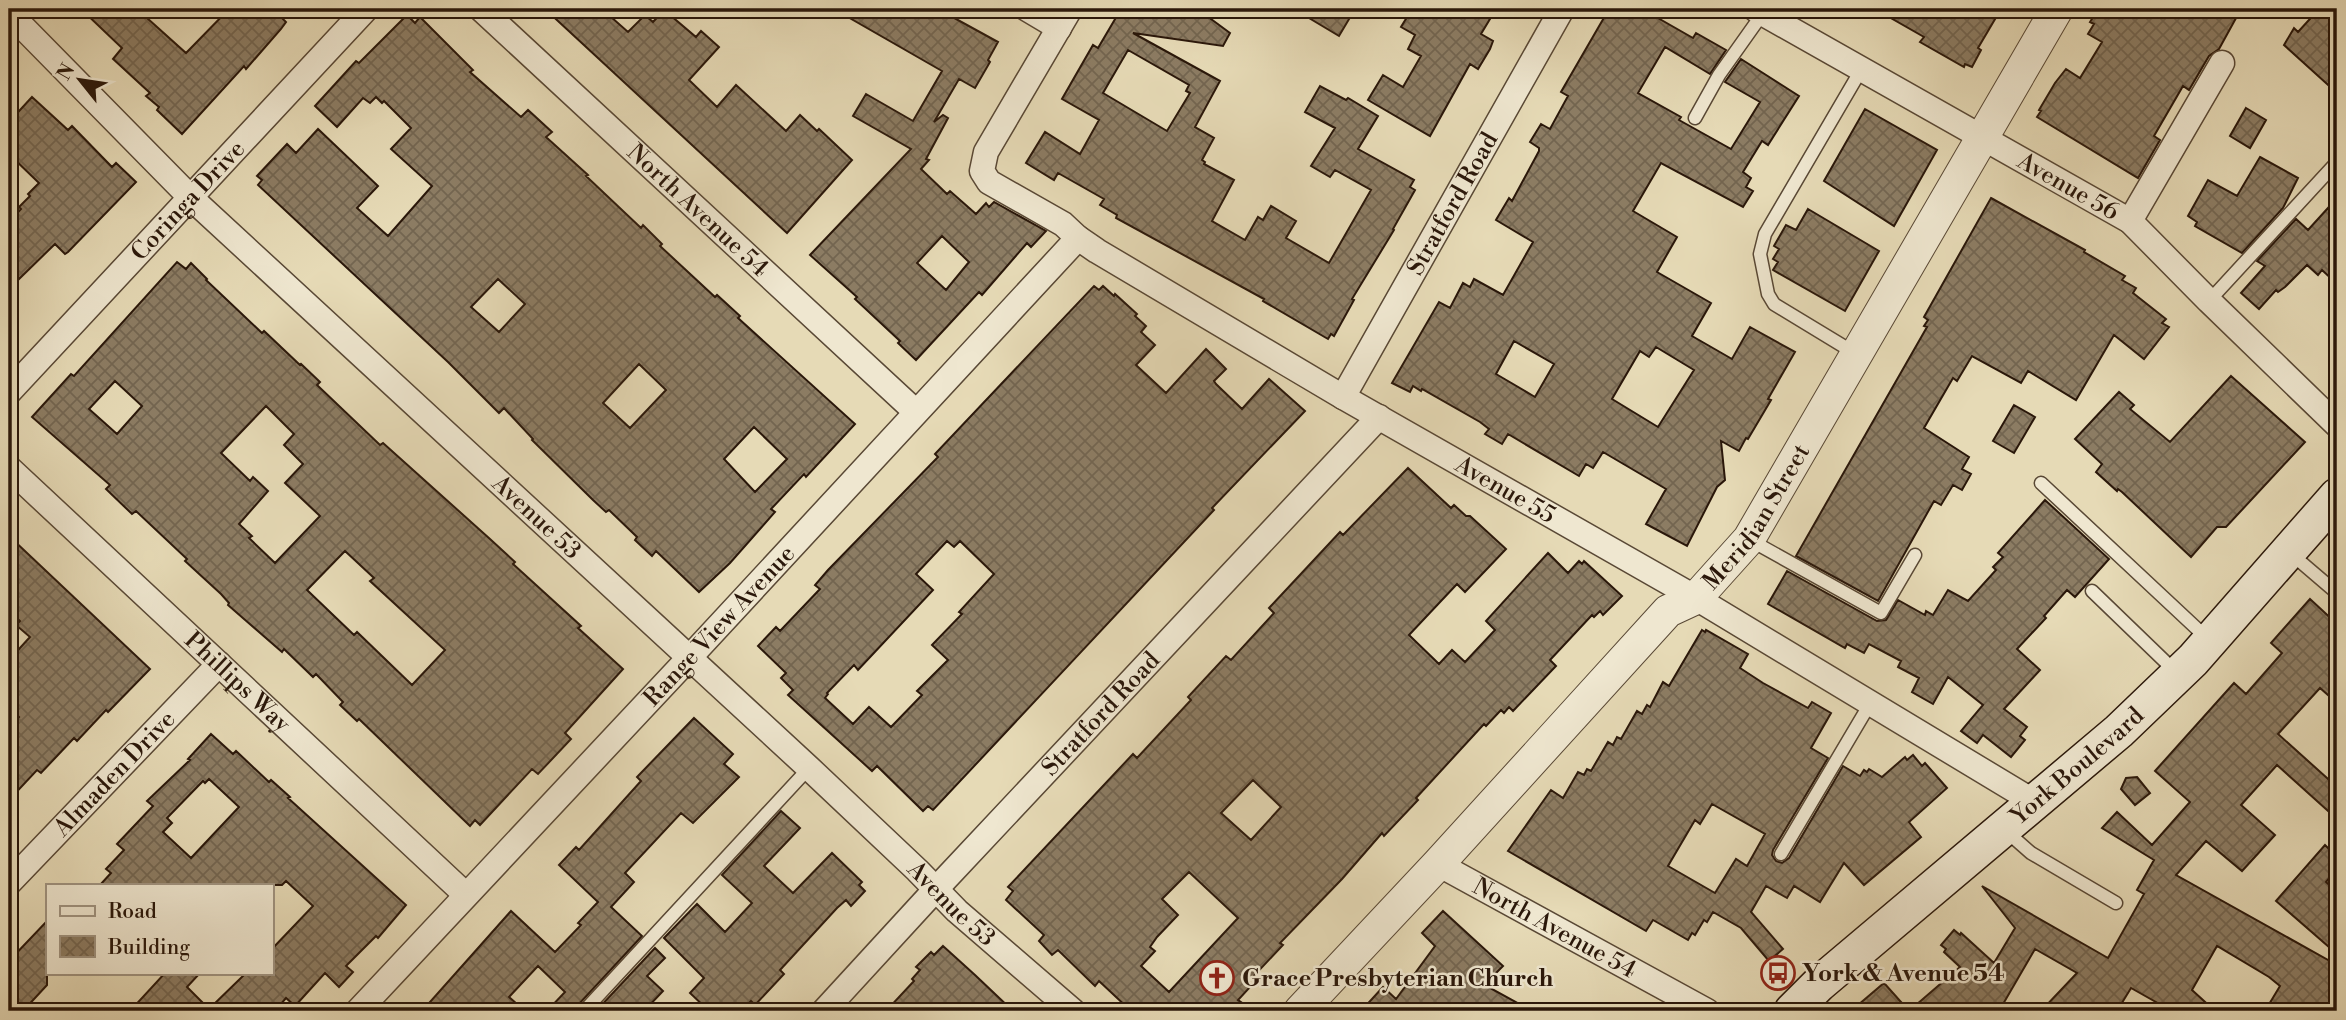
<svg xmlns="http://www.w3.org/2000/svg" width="2346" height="1020" viewBox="0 0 2346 1020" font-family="'Libre Bodoni',serif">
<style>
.building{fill:url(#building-cross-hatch);stroke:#2a170a;stroke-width:2;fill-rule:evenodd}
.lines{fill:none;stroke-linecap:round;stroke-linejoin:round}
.service-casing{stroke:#594835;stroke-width:15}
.minor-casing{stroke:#594835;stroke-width:27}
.tertiary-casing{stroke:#594835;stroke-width:34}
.secondary-casing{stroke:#2a170a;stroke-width:38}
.service{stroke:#efe7d0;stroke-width:12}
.minor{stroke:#efe7d0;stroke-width:24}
.tertiary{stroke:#efe7d0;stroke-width:32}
.secondary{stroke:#efe7d0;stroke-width:35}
.labels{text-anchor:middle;stroke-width:5;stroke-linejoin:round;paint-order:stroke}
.street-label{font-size:24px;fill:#2a170a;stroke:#efe7d0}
.poi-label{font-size:24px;font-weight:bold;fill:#2a170a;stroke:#efe7d0;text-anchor:start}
</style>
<defs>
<pattern id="building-cross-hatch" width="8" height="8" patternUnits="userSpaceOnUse" patternTransform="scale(1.75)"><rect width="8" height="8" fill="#8c7c63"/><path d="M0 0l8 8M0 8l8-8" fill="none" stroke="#736550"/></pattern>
</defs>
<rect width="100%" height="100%" fill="#e6dab6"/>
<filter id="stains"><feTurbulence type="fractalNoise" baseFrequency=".00286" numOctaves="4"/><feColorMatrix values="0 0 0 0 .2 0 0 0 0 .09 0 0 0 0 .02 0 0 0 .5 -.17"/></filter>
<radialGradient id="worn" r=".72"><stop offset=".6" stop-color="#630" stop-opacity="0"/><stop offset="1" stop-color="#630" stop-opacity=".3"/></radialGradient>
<path class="building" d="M81 9H137L186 53 229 9H293L283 19 286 22 281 29 246 69 244 66 182 134 157 110 159 107 146 96 150 93 113 59 122 48Z
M545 9H602L628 32 645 15 653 22 664 10 696 37 701 31 719 47 689 80 717 107 736 85 786 131 800 115 817 131 819 129 852 160 787 233Z
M834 9H938L998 42 988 60 990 62 975 88 959 79 934 122 943 115 948 118 926 159 929 160 921 169 947 194 950 191 976 214 986 203 989 207 994 202 1046 231 1031 247 1027 243 982 295 979 292 916 360 898 343 900 341 855 299 857 297 810 255 911 149 853 116 866 94 913 121 942 71ZM942 236 969 262 946 290 917 263Z
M1121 9H1217L1211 19 1230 33 1223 46 1133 33 1220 81 1195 127 1214 138 1202 160 1205 162 1204 164 1234 180 1212 221 1245 240 1258 217 1263 220 1271 206 1296 221 1286 238 1329 263 1371 190 1335 170 1330 177 1311 166 1335 128 1305 112 1320 86 1346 100 1348 98 1378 116 1358 149 1414 180 1410 187 1415 190 1393 229 1394 230 1352 299 1354 300 1334 336 1331 334 1328 339 1263 301 1264 299 1116 218 1117 215 1100 205 1104 199 1058 173 1054 180 1026 163 1045 132 1080 154 1099 120 1062 99 1093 45 1098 48ZM1128 50 1189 85 1186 91 1190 93 1167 131 1103 93Z
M1294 9H1355L1339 36Z
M1412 9H1496L1481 34 1493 41 1490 49 1478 69 1470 64 1430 136 1368 100 1383 75 1403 87 1421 56 1408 49 1415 35 1401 27Z
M1609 9H1642L1693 38 1696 33 1726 50 1710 74 1665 47 1638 93 1681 117 1679 120 1731 149 1760 102 1725 82 1741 59 1799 96 1768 145 1762 141 1743 172 1751 178 1746 187 1753 191 1743 207 1661 163 1633 211 1677 237 1657 272 1711 303 1692 336 1732 359 1750 327 1795 352 1768 399 1771 400 1748 439 1746 438 1739 451 1721 441 1725 480 1717 487 1687 546 1646 524 1666 489 1603 452 1593 468 1586 464 1579 476 1508 434 1502 444 1485 434 1489 429 1480 422 1422 389 1421 391 1413 386 1410 392 1392 383 1439 302 1450 308 1463 283 1470 287 1474 279 1503 295 1533 242 1496 220 1509 198 1512 201 1539 151V148L1530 142 1541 124 1550 129 1568 96 1561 92ZM1514 341 1554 364 1535 397 1496 374ZM1656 347 1694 370 1658 427 1612 399 1640 351 1649 357Z
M1875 9H2001L1978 48 1981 50 1972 67 1965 64 1964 67 1920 42 1924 37Z
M2098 9H2241L2219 49 2209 56 2189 90 2183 86 2154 136 2160 140 2138 178 2037 117 2041 111 2039 110 2055 83 2066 69 2080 78 2102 42 2088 34 2094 24 2090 22Z
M2319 9H2337V93L2284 45 2294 28 2298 32Z
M407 15 415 23 420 17 473 70 470 72 521 117 528 110 552 132 546 137 588 175 586 176 641 228 643 225 662 244 660 246 715 297 717 295 740 316 738 318 855 424 806 477 804 474 771 509 775 512 730 563 699 592 656 551 652 556 635 540 637 537 609 510 606 512 593 500 532 440 533 439 504 408 499 413 448 362 258 185 262 180 257 176 287 144 296 153 318 129 378 186 357 208 388 236 432 186 391 149 411 128 384 101 382 103 376 97 370 103 363 98 337 127 315 106 356 61 359 63ZM498 279 525 304 499 332 471 307ZM639 364 666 390 630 428 603 403ZM754 427 787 459 755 492 724 459Z
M32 97 68 130 72 126 112 167 116 163 136 182 68 252 65 254 55 244 19 279 9 269V222L21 209 19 207 30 196 28 194 39 183 9 154V122Z
M2246 108 2266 120 2250 148 2230 136Z
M1865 109 1937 150 1894 226 1824 181Z
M2260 157 2298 178 2283 208 2242 253 2195 226 2197 222 2188 216 2208 180 2237 196Z
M1991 198 2085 250 2084 252 2125 276 2122 280 2136 288 2133 293 2166 319 2162 323 2169 327 2144 359 2114 335 2076 400 2028 371 2021 383 1972 356 1957 381 1953 378 1924 428 1969 457 1962 469 1971 474 1962 490 1953 485 1941 505 1934 501 1878 601 1796 556 1927 327 1924 326 1928 320 1924 317Z
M2328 208 2337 216V284L2322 270 2318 275 2307 265 2285 287 2278 292 2276 290 2259 309 2241 293 2265 266 2257 261 2296 219 2308 230Z
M1808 209 1879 251 1845 311 1773 270 1778 262 1773 259 1779 249 1774 246 1786 225 1796 230Z
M177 262 186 269 191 263 207 279 206 280 262 333 264 331 300 365 301 364 320 382 317 385 380 445 383 443 490 539 515 562 513 564 581 626 578 628 623 669 565 733 571 739 538 774 532 769 480 825 475 820 470 826 359 719 357 721 340 705 343 702 316 674 313 677 284 649 282 652 244 619 228 605 229 603 221 594 185 561 187 559 136 511 132 514 106 489 110 485 32 417 71 374 74 376ZM115 381 142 406 117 434 89 409ZM266 406 294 434 284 445 303 464 285 483 320 516 275 563 249 538 252 536 239 524 268 491 253 477 250 481 221 453ZM345 551 374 578 370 581 445 650 412 685 357 632 354 635 307 590Z
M1094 286 1099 290 1103 286 1114 296 1115 294 1137 314 1135 316 1146 326 1141 332 1155 345 1136 365 1166 393 1206 349 1226 369 1214 381 1216 384 1242 409 1269 379 1305 411 1212 508 1214 510 933 810 928 806 923 811 877 766 872 771 788 695 793 690 781 678 786 673 758 646 776 627 780 631 820 589 815 585 828 570 938 457 935 454ZM947 541 954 547 960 541 994 574 959 612 962 614 932 645 948 660 917 691 922 695 891 727 869 707 853 724 825 698 828 694 827 693 854 665 858 670 933 590 916 574Z
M2231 376 2305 442 2226 527H2217L2191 557 2122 492 2118 489 2117 491 2096 472 2102 464 2075 439 2119 392 2134 405 2130 409 2170 442Z
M2014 405 2035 417 2014 453 1993 441Z
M1408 468 1451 508 1454 505 1466 516H1470L1506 549 1465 592 1457 584 1409 635 1439 664 1452 650 1465 662 1495 630 1486 621 1548 553 1568 573 1579 561 1582 564 1584 561 1622 596 1603 615 1600 611 1594 617 1592 615 1550 660 1556 666 1513 711 1509 707 1504 713 1501 710 1486 726 1484 724 1416 798 1418 800 1384 836 1382 833 1342 879 1280 943 1283 945 1248 982 1251 986 1238 1000 1254 1011H1131L1099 981 1095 986 1058 950 1052 955 1039 941 1044 935 1006 900 1013 891 1008 887 1133 754 1137 758 1191 700 1188 697 1226 656 1231 660 1274 613 1269 608 1340 532 1343 535ZM1253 780 1281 807 1251 840 1221 813ZM1189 872 1238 918 1169 992 1141 966 1155 951 1150 947 1157 937 1178 915 1162 899Z
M2045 500 2109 559 2075 597 2067 590 2044 616 2046 618 2017 649 2040 670 2004 709 2027 727 2020 736 2025 740 2011 757 1983 735 1977 743 1961 731 1983 705 1948 677 1933 704 1912 692 1919 678 1898 667 1901 661 1869 644 1864 653 1847 644 1845 648 1768 604 1787 571 1877 621 1886 620 1898 600 1925 615 1926 611 1933 615 1948 590 1968 601 1996 570 1993 567 2003 557 1998 553Z
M9 536 150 669 108 712 106 710 77 741 74 738 41 773 37 770 9 800V728L19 717 9 707V660L30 637 16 625 20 621 9 611Z
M2310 599 2337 624V703L2320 688 2278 734 2337 787V819L2277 765 2241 805 2275 835 2242 871 2206 841 2176 875 2337 965V1011H2265L2280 986 2269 977 2217 946 2192 990 2215 1011H2172L2131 988 2117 1011H2041L2077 973 2035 949 1999 1011H1851L1884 983 1909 1011 1960 967 1944 952 1946 949 1941 945 1954 930 1960 935 1961 933 1994 963 2015 928 1982 886 2108 958 2144 894 2137 890 2154 860 2102 828 2117 812 2152 845 2190 802 2155 771 2234 683 2246 694 2282 653 2271 643Z
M1702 630 1705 632 1706 630 1748 654 1740 668 1763 683 1808 708 1812 702 1831 713 1811 748 1828 758 1773 850 1772 855 1776 861 1782 863 1789 858 1843 766 1860 776 1864 770 1867 772 1869 769 1882 777 1905 757 1907 760 1913 755 1922 766 1925 763 1947 788 1909 822 1921 837 1864 885 1844 863 1820 902 1794 886 1787 898 1766 886 1751 912 1783 949 1769 961 1741 928 1713 912 1707 922 1704 920 1695 935 1692 933 1688 940 1653 920 1646 931 1508 851 1551 790 1563 798 1578 772 1584 775 1587 769 1591 771 1608 742 1613 745 1617 737 1621 739 1637 711 1642 714 1647 705 1650 707 1663 682 1669 686ZM1712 804 1765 834 1747 866 1736 859 1715 893 1668 866 1695 820 1700 824Z
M694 718 733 754 724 764 739 777 693 823 681 813 625 873 634 882 611 907 642 936 578 1005 575 1011H547L565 992 538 966 509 997 525 1011H422L511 911 555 952 581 925 578 923 598 902 559 865 576 847 579 850 641 781 637 777Z
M211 734 233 754 236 751 269 782 271 780 290 797 288 798 406 905 378 938 376 936 346 966 353 972 339 987 325 973 295 1006 286 998 275 1011H130L165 973H200L187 987 209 1009 246 973H271V950L313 906 286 881 282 885H100L111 873 106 869 124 850 117 844 153 806 147 801 190 760 188 759ZM209 779 239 807 191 858 163 832 172 823 167 818 203 781 205 783Z
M2137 777 2150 793 2135 805 2121 789 2126 778Z
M781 811 800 828 764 866 793 893 832 853 862 882 859 885 865 891 851 906 846 900 837 908 780 970 784 974 755 1005 751 1001 742 1011H709L690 993 704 978 664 938 697 904 725 932 752 903 722 875Z
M2325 845 2337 857V869L2326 882 2337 892V954L2276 901Z
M1443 911 1503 966 1493 976 1497 980 1490 988 1532 1011H1361L1383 987 1396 999 1435 946 1422 933Z
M47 921V985L23 1011H9V961Z
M943 946 975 975 1013 1011H886L914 981 912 979 920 970 916 967 931 952 934 955Z
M655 948 665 958 647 976 663 991 644 1011H596Z"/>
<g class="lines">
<g class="service-casing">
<path id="service" d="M1695 118 1719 75 1763 13
M2209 301 2337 162
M1858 355 1774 304 1768 294 1760 254 1765 234 1861 70
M2041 483 2209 640
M1750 540 1881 613 1915 555
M2289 552 2337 593
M2092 591 2178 674
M2006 831 2031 853 2116 903
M1781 854 1871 702
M584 1011 809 768"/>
</g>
<g class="minor-casing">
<g id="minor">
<path id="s1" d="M481 9 916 412"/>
<path d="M1027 9 1059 28"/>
<path id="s2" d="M1070 9 986 152 982 171 989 182 1063 224 1078 238 1097 251 1343 397 1696 598 2036 803"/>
<path id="s3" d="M1755 9 2130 221 2209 301 2337 425"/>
<path id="s4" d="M9 13 190 197 809 768 917 870 957 911 1073 1011"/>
<path d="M2130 221 2222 63"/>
<path id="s5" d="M9 392 366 9"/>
<path id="s6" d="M1343 397 1562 9"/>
<path id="s7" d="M9 468 466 895"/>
<path id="s8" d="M1438 864 1707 1011"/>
<path id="s9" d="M9 883 219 664"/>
<path id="s10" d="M358 1011 689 658 1078 238"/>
<path id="s11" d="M824 1011 936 889 1379 417"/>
</g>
</g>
<g class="tertiary-casing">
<g id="tertiary">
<path id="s12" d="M1300 1011 1438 864 1668 611 1696 598 1749 539 2057 9"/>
</g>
</g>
<g class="secondary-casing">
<g id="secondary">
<path id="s13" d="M1792 1011 1819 984 2119 731 2193 660 2337 496"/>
</g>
</g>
<use href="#service" class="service"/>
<use href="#minor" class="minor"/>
<use href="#tertiary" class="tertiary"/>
<use href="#secondary" class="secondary"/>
</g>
<defs>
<g id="bus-ring" transform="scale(1.75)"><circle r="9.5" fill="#efe7d0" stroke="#8f2418" stroke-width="1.5"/><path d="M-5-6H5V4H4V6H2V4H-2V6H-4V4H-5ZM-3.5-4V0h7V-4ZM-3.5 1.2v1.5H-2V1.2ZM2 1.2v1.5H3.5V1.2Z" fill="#8f2418"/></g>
<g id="church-ring" transform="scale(1.75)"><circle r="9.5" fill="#efe7d0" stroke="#8f2418" stroke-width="1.5"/><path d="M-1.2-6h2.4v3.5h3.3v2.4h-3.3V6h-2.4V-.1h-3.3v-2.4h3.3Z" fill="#8f2418"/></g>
</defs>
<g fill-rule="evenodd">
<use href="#bus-ring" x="1778" y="973"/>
<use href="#church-ring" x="1217" y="978"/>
</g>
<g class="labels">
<g class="street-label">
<text dy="8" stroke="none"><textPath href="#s3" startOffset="360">Avenue 56</textPath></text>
<text dy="8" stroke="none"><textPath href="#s5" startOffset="262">Coringa Drive</textPath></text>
<text dy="8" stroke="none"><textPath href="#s6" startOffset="222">Stratford Road</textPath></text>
<text dy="8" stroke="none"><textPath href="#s1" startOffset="296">North Avenue 54</textPath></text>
<text dy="8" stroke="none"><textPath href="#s2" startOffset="800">Avenue 55</textPath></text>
<text dy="8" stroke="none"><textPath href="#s12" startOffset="676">Meridian Street</textPath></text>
<text dy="8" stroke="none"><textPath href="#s4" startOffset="730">Avenue 53</textPath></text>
<text dy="8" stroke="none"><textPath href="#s10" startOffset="528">Range View Avenue</textPath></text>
<text dy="8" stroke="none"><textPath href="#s7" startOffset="313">Phillips Way</textPath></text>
<text dy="8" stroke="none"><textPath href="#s11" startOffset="406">Stratford Road</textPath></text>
<text dy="8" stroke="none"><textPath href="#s13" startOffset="376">York Boulevard</textPath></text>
<text dy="8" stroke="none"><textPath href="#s9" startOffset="152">Almaden Drive</textPath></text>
<text dy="8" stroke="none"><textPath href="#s4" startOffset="1297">Avenue 53</textPath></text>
<text dy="8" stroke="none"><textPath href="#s8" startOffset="133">North Avenue 54</textPath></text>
</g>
<g class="poi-label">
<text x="1802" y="981">York &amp; Avenue 54</text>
<text x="1242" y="986">Grace Presbyterian Church</text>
</g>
</g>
<rect width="2346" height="1020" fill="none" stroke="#e6dab6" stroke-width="35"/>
<rect x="10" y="10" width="2325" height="999" fill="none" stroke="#2a170a" stroke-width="3.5"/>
<rect x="18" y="18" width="2311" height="985" fill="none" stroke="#2a170a" stroke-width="2"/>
<rect x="46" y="884" width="228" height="91" fill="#efe7d0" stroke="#a09481" stroke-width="2"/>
<rect x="60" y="906" width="35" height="10" fill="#efe7d0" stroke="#a09481" stroke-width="2"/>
<text x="108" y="918" font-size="21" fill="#2a170a">Road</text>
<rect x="60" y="936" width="35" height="21" fill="url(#building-cross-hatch)" stroke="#a09481" stroke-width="2"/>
<text x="108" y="954" font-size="21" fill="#2a170a">Building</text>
<g transform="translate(80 80) rotate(300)" stroke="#efe7d0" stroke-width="5" paint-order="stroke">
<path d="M0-5L12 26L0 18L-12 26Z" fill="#2a170a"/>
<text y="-10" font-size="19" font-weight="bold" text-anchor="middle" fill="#2a170a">N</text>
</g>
<rect width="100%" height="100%" filter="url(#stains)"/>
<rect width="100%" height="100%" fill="url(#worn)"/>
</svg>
